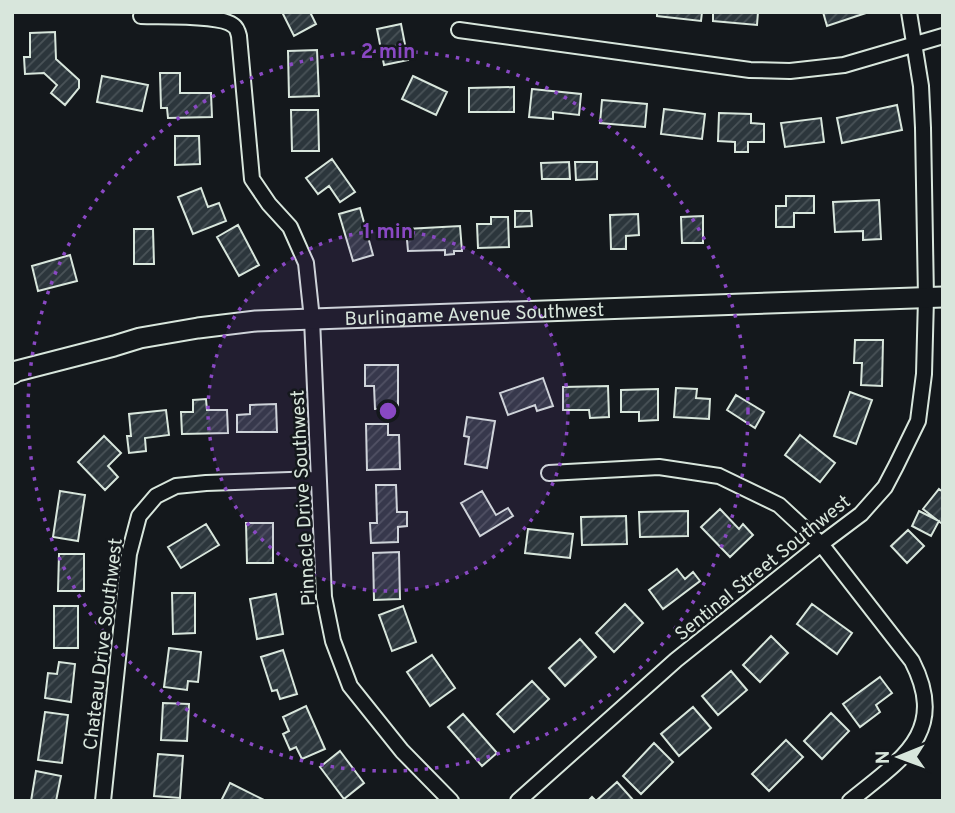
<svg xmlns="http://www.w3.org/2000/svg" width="955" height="813" viewBox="0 0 955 813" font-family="Overpass,sans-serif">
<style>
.building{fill:url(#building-hatch);stroke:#d8e6dc;stroke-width:2}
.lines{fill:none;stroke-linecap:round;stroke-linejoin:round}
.street-casing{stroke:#d8e6dc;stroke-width:18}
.secondary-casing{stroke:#d8e6dc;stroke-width:23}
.street{stroke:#14181c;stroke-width:14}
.secondary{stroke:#14181c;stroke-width:19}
.ring{fill:none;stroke:#8948c3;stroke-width:3.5;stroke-dasharray:3.5 7}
.labels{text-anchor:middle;stroke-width:5;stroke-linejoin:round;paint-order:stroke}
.street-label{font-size:19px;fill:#d8e6dc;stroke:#14181c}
.centre{fill:#8948c3;stroke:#14181c;stroke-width:3.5}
.ring-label{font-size:21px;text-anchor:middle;font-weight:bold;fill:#8948c3;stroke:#14181c;stroke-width:5;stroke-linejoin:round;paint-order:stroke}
</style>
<defs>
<pattern id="building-hatch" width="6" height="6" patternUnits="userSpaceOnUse" patternTransform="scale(1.75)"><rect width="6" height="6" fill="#2c363c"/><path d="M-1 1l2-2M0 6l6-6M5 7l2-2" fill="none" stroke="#4a5358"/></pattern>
</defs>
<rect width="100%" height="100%" fill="#14181c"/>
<path class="building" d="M282 12H310L316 24 294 36Z
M657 12H702L701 21 657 16Z
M713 12H758L757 25 713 21Z
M823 12H869L827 26Z
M401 24 408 60 384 65 377 29Z
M55 32 56 59 79 80V88L65 105 51 93 57 85 44 73 25 74 24 57H30V33Z
M317 50 319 96 289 97 288 51Z
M160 73H180V93H211L212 117 168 118 167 108H161Z
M102 76 148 85 142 111 97 102Z
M413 76 447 92 436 115 402 99Z
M514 87V112H469V88Z
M532 89 581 94 579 115 553 112V119L529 117Z
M602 100 647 104 645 127 600 123Z
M897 105 902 130 842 143 837 118Z
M664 109 705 114 702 139 661 134Z
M291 110H318L319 151H292Z
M719 113 751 114V123L764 124V142H748V152H735V142L718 141Z
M821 118 824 142 785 147 781 123Z
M175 136H199L200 164 175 165Z
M332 159 355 192 340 202 329 186 318 194 306 178Z
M569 162 570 179H542L541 163Z
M575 162H597V179L576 180Z
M201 188 208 207 219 203 226 221 193 234 178 197Z
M786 196H814V213H794V227H776V206H786Z
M879 200 881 239 863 240V231L835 232 833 202Z
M360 208 373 255 353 261 339 214Z
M515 211H531L532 226 515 227Z
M638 214 639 235 626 236V249H611L610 215Z
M703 216V243H682L681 217Z
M491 217H508L509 247 478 248 477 224H491Z
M238 225 259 265 239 276 217 237Z
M460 226 462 251H454V254L445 255V250L408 251 406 229Z
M134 229H153L154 264H134Z
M70 255 77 281 38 291 32 266Z
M855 340H883L882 386 861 385 862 363H854Z
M365 365H398V408L375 409 374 386H365Z
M543 378 553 406 537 411 535 405 508 415 500 393Z
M608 386 609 417 590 418 589 410H563V387Z
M676 388 697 389 696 398 710 399 709 419 674 417Z
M658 389V420L639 421V412H621V390Z
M850 392 872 400 856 444 834 436Z
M736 395 764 412 755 428 727 410Z
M206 399 207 410H227L228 433 182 434 181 412H193V400Z
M276 404 277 432H237V415L250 414V405Z
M166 410 169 435 145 438 146 451 129 453 127 436H131L129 414Z
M467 417 495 421 487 468 465 464 469 437 464 436Z
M366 424H388V435H399L400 469 367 470Z
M800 435 835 463 820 482 785 455Z
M104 436 121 453 108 466 118 477 105 490 78 462Z
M376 485H396L397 512H407V526L398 527V542L371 543 370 523H377Z
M939 489 943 492V521L941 523 923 509Z
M60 491 85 495 78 541 53 537Z
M482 491 496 515 508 508 513 516 480 536 461 503Z
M720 509 739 529 743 524 753 535 730 557 701 527Z
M688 511V536L640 537 639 512Z
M919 511 939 521 931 536 912 526Z
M626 516 627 544 582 545 581 517Z
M246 523H273V563H247Z
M206 524 219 545 181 568 168 547Z
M528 529 573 534 570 558 525 553Z
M908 530 924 546 907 563 891 546Z
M399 552 400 599 374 600 373 553Z
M59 554H84V591H58Z
M677 569 685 579 693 572 700 581 663 609 649 590Z
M172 593H195V633L173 634Z
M276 594 283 634 257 639 250 599Z
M625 604 643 623 614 652 596 633Z
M812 604 852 633 837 654 797 624Z
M54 606H78V648H54Z
M403 606 416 642 392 651 379 615Z
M771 636 788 653 760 682 743 665Z
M580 639 596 657 565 686 549 668Z
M169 648 201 652 198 682 188 681 187 690 164 687Z
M283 650 297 694 280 699 277 690 272 691 261 657Z
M432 655 455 688 430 706 407 672Z
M59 662 75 664 71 702 45 698 48 673 57 674Z
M731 671 747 690 718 715 702 696Z
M880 677 892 693 876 705 880 712 860 727 843 704Z
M532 681 549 699 514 732 497 714Z
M163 703 189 704 187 741 161 740Z
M306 706 325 749 302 759 296 747 290 750 283 734 289 731 283 717Z
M693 707 711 728 679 756 661 734Z
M45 712 68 715 62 763 38 760Z
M831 713 849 731 822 759 804 741Z
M463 714 497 753 482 766 448 727Z
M786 740 803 757 769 791 752 774Z
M654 743 673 762 641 794 623 776Z
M340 751 364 783 344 799 320 767Z
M158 754 183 756 180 798 154 796Z
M36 771 61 776 56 801H31Z
M617 782 634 801H588L592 797 596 801Z
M230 783 266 801H221Z"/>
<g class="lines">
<g class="street-casing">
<path id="street" d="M141 16C159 17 222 14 234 26 237 28 238 32 239 36L252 179 269 204 290 227 306 263 312 319 324 597 333 641 350 686 402 751 451 801
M459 30 750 70 790 71 844 65 943 36
M549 473 659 467 719 476 779 505 821 544 912 661C949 733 900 760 850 801
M103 801 129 554 139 516 156 496 176 486 206 483 318 479
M518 801 676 660 821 544 861 514 885 487 896 466 918 421 924 374 926 298 923 128 921 86 909 12"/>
</g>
<g class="secondary-casing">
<g id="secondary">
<path id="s1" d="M12 374 17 371 114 346 140 338 198 328 256 321 943 297"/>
</g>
</g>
<use href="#street" class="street"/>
<use href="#secondary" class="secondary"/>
</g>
<circle cx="388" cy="411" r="180" fill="#8948c3" fill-opacity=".12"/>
<g class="ring">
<circle cx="388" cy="411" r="180"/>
<circle cx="388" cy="411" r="360"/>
</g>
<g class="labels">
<g class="street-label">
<text dy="7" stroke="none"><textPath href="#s1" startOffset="469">Burlingame Avenue Southwest</textPath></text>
<text transform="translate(302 498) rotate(-93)" y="7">Pinnacle Drive Southwest</text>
<text transform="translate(762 567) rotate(-39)" y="7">Sentinal Street Southwest</text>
<text transform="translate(102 644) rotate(-83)" y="7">Chateau Drive Southwest</text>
</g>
</g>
<circle cx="388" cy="411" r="10" class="centre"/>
<g class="ring-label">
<text x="388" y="58">2 min</text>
<text x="388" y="238">1 min</text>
</g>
<rect width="955" height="813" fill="none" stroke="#d8e6dc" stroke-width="28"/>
<g transform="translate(899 757) rotate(269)" stroke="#14181c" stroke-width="5" paint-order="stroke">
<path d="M0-5L12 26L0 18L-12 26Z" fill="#d8e6dc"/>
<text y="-10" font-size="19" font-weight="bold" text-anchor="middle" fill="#d8e6dc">N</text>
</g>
</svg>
